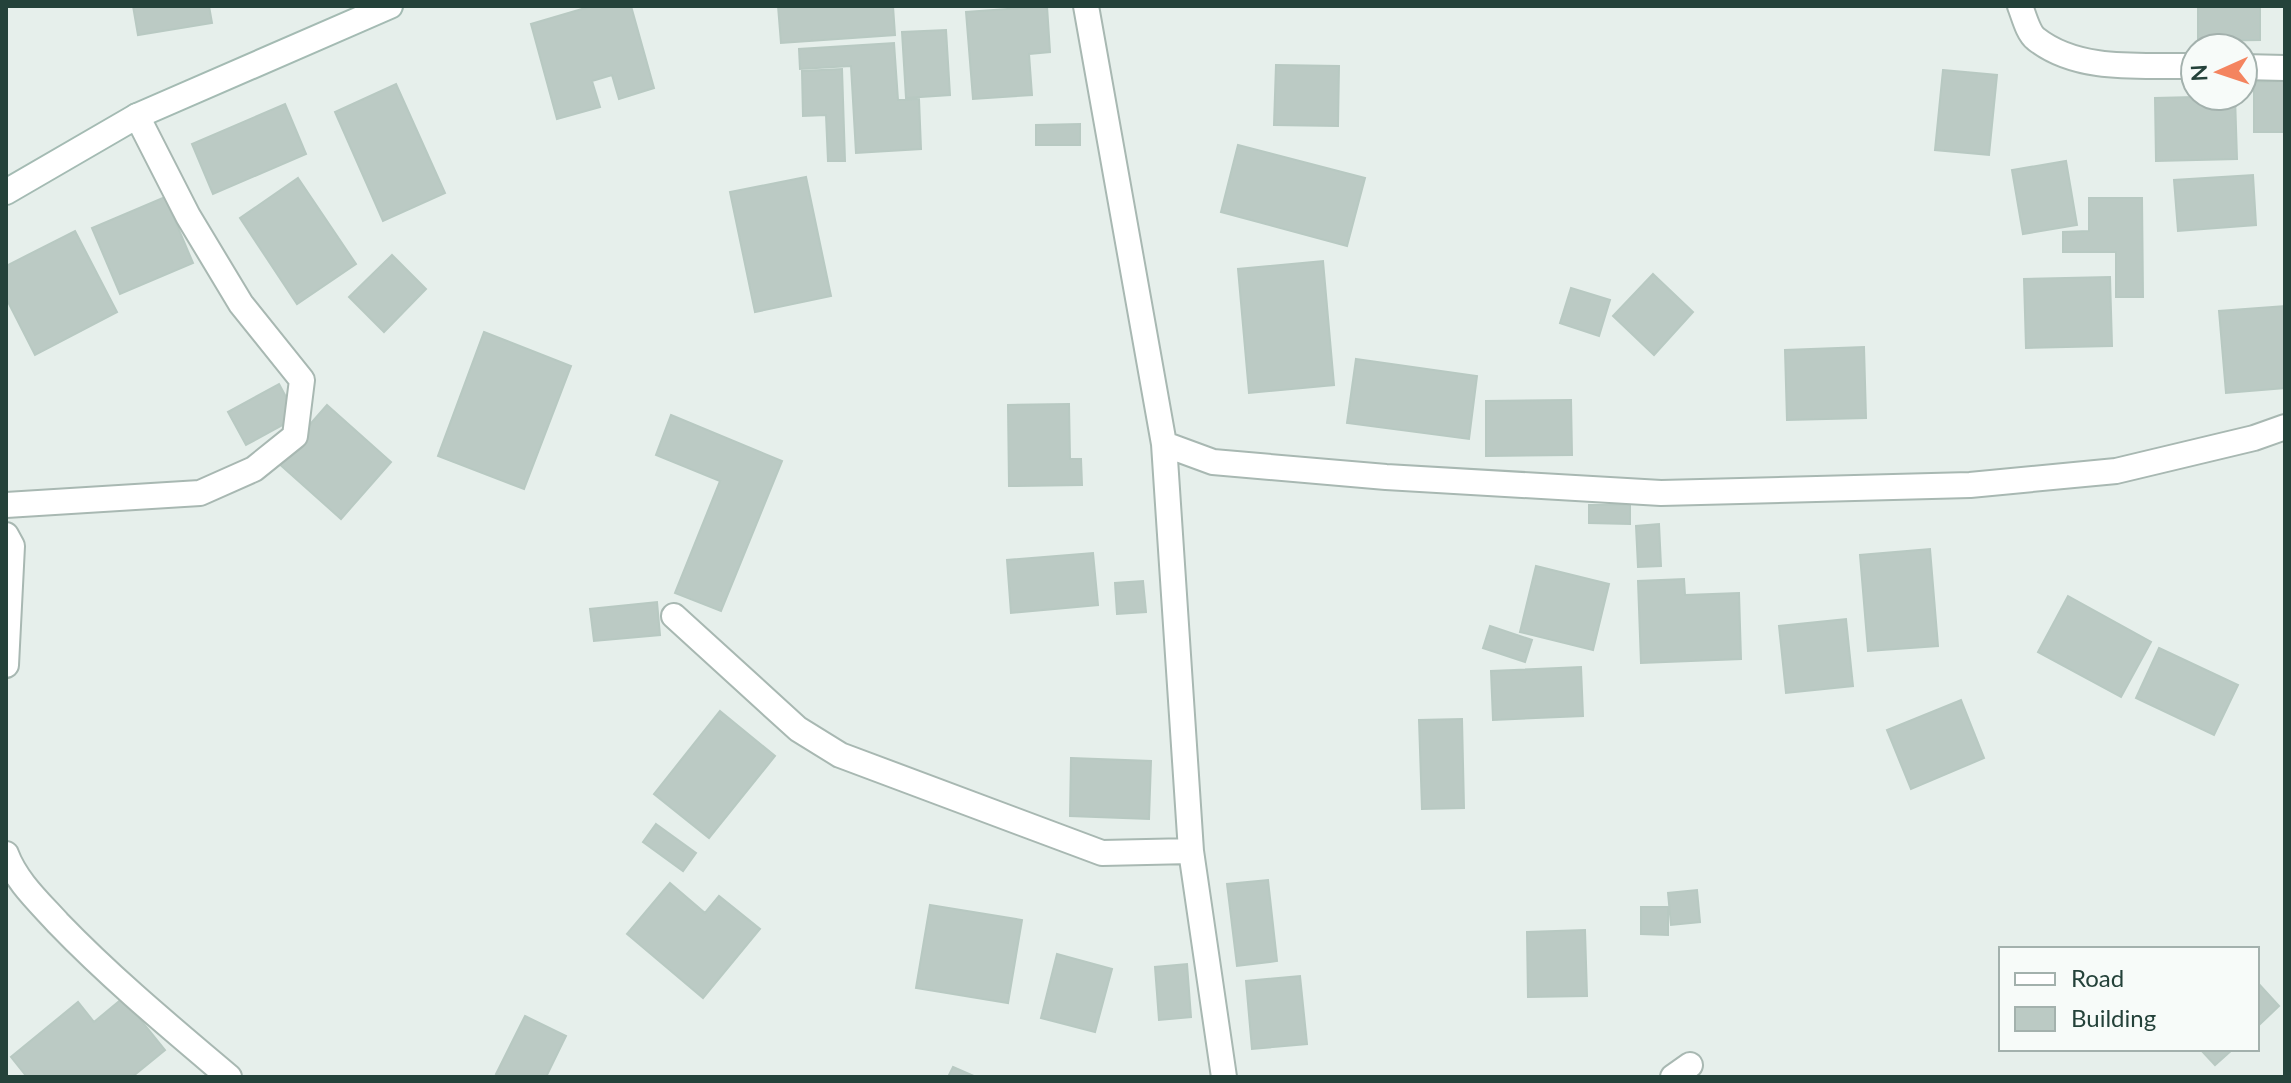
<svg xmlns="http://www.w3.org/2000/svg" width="2291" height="1083" viewBox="0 0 2291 1083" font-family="Lato,sans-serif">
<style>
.building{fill:#bbcac4;stroke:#b8c9c2;stroke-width:2}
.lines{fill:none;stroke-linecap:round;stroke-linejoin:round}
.street-casing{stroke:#a8b8b2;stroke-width:28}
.secondary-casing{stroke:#a4bbb3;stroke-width:28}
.street{stroke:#fff;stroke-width:24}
.secondary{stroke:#fff;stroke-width:24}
</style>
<rect width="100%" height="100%" fill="#e6efeb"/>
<path class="building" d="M133 6H209L212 23 138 35Z
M592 6H631L654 88 619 99 612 75 592 81 600 107 557 119 531 24Z
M778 6H893L895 35 781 43Z
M1047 6 1050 52 1029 54 1032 95 973 99 966 12Z
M2198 6H2260V40L2198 41Z
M946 30 950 95 906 98 902 32Z
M894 43 898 100 919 99 921 149 856 153 851 66 800 69 799 49Z
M1276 65 1339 66 1338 126 1274 125Z
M842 69 845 161H828L826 115 803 116 802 71Z
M1943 70 1997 75 1989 155 1935 150Z
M2285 81V132H2254V82Z
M396 84 445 193 383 221 335 112Z
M2235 96 2237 159 2156 161 2155 98Z
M285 104 306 154 213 194 192 144Z
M1080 124V145H1036V125Z
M1238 145 1365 178 1347 246 1221 212Z
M2066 161 2077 225 2023 234 2012 170Z
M2253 175 2256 225 2178 231 2174 180Z
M806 177 831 296 755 312 730 192Z
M298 178 356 264 297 304 240 218Z
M165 197 193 263 120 294 92 228Z
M2089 198H2142L2143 297H2116V252H2063V232L2089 231Z
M75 231 117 312 35 355 6 298V266Z
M392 255 426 289 384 332 349 297Z
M1323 261 1334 385 1249 393 1238 269Z
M1653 274 1693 312 1654 355 1613 316Z
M2110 277 2112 346 2026 348 2024 279Z
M1571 288 1610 300 1599 336 1560 323Z
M2285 306V388L2226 393 2219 311Z
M484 332 571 366 524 489 438 456Z
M1864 347 1866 418 1787 420 1785 350Z
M1356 359 1477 376 1469 439 1347 423Z
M279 384 297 417 246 445 228 412Z
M1571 400 1572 455 1486 456V401Z
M1069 404 1070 459H1081L1082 485 1009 486 1008 405Z
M327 405 391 462 341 519 277 462Z
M671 415 782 461 721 611 675 593 720 481 656 455Z
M1589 505H1630V524L1589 523Z
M1659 524 1661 566 1638 567 1636 526Z
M1930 549 1938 646 1868 651 1860 555Z
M1093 553 1098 605 1011 613 1007 560Z
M1536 566 1609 584 1593 650 1520 632Z
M1684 579 1685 595 1739 593 1741 659 1641 663 1638 581Z
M1143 581 1146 612 1117 614 1115 583Z
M2068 596 2151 642 2121 697 2038 652Z
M657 602 660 635 594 641 590 609Z
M1846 619 1853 686 1786 693 1779 626Z
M1490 626 1532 640 1525 662 1483 648Z
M2159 648 2238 685 2214 735 2136 698Z
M1581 667 1583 716 1493 720 1491 671Z
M1961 700 1984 758 1911 789 1887 730Z
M720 711 775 756 709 838 654 794Z
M1462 719 1464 808 1422 809 1419 720Z
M1071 758 1151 761 1149 819 1070 816Z
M656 824 696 853 683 871 643 842Z
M1268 880 1277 961 1237 966 1227 884Z
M670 883 705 913 719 896 760 929 703 998 627 934Z
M1697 890 1700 922 1671 925 1668 893Z
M930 905 1022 920 1008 1003 916 988Z
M1641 907H1668V935L1641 934Z
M1585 930 1587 996 1528 997 1527 932Z
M1057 954 1112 969 1095 1032 1041 1018Z
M1187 964 1191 1017 1159 1020 1155 967Z
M1300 976 1307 1044 1252 1049 1246 981Z
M2257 982 2279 1006 2257 1027Z
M123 998 165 1050 132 1077H27L11 1057 78 1002 94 1022Z
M525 1016 566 1036 546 1077H502L496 1074Z
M2200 1049H2233L2215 1065Z
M953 1067 976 1077H948Z"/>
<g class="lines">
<g class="street-casing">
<path id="street" d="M1086 6 1164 444 1191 851 1224 1077
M2020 6C2024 16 2028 33 2036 39 2079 73 2144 65 2195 66
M2243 67 2285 68
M1164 444 1213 462 1386 477 1661 493 1970 485 2116 471 2254 438 2285 427
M6 505 200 493 254 469 295 436 302 380 241 304 188 216 137 116
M6 535 12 546 6 665
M674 616 798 729 840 755 1102 853 1191 851
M6 854C16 881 39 902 58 923 112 979 170 1027 229 1077
M1673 1077 1690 1065"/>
</g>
<g class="secondary-casing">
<path id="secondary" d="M6 192 137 116 390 6"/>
</g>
<use href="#street" class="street"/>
<use href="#secondary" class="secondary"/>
</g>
<rect width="2291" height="1083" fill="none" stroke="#24423a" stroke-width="16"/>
<rect x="1999" y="947" width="260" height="104" fill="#f7fbf9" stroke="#a3b1ad" stroke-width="2"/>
<rect x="2015" y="973" width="40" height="12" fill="#ffffff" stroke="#a3b1ad" stroke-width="2"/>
<text x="2071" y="987" font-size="24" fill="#24423a">Road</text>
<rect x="2015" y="1007" width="40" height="24" fill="#bbcac4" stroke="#a3b1ad" stroke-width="2"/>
<text x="2071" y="1027" font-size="24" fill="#24423a">Building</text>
<g transform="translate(2219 72) rotate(267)"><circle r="38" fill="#f7fbf9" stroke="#a3b1ad" stroke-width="2"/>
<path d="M0-6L14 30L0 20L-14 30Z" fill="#f4845f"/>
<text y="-12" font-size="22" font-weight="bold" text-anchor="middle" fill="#24423a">N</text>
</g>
</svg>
